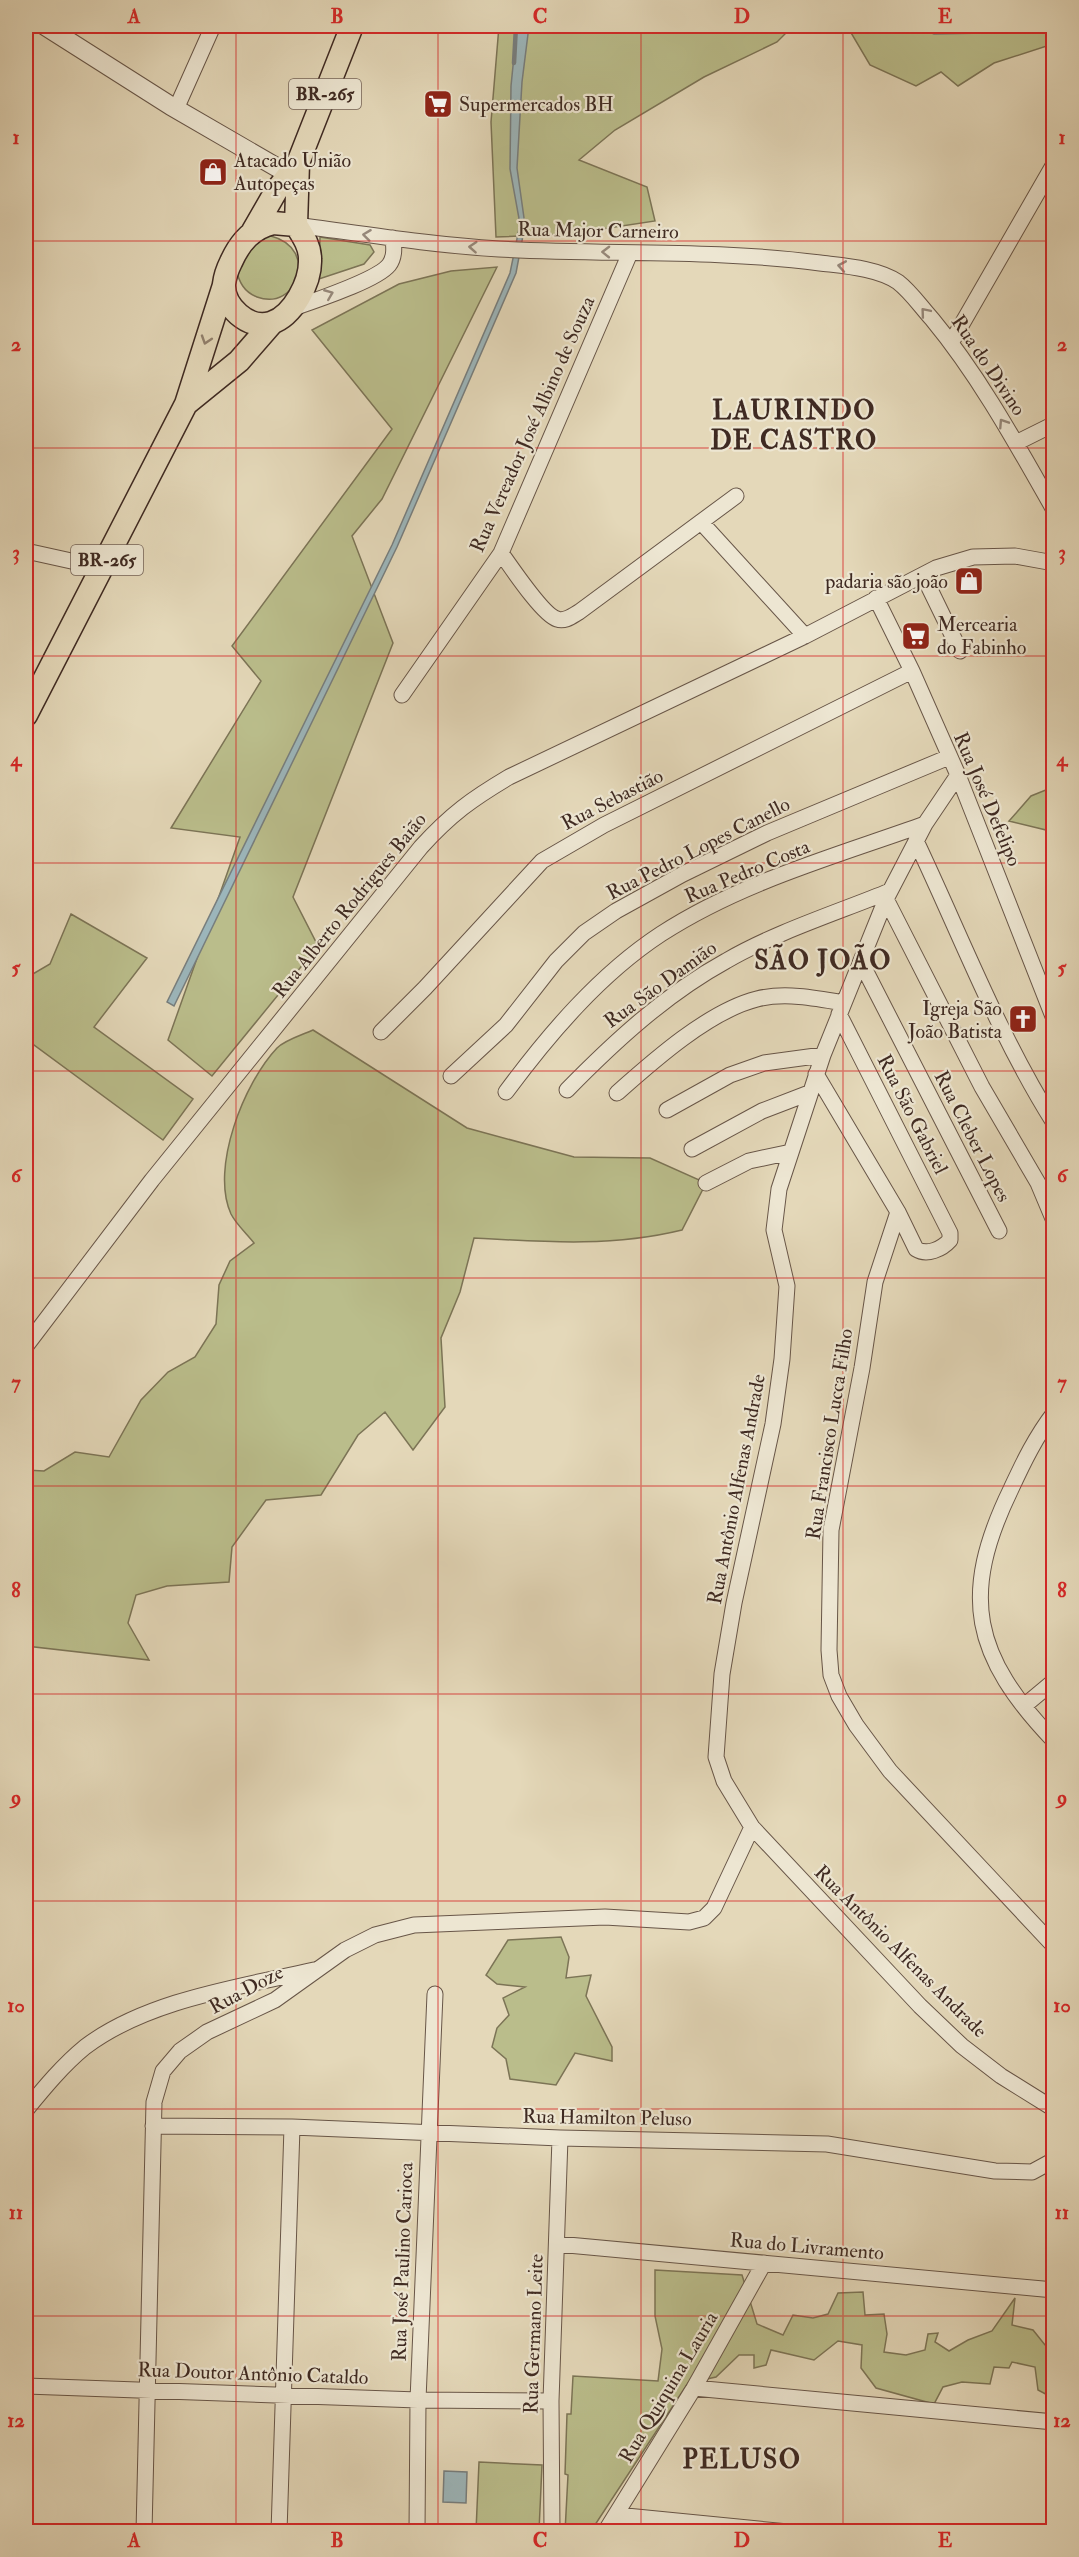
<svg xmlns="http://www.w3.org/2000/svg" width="1079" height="2557" viewBox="0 0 1079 2557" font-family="'IM FELL Double Pica',serif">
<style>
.green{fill:#babd8b;stroke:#7c7456;stroke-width:1.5}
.water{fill:#9cb6bb;stroke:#777e7e;stroke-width:1.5}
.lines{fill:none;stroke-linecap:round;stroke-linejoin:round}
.stream{stroke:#777e7e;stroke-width:4.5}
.minor-casing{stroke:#685648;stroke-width:17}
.tertiary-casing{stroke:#685648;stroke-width:20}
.primary-casing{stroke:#3f2a22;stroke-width:25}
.minor{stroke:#ede6d2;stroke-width:15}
.tertiary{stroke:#ede6d2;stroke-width:18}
.primary{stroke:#e4d8b9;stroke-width:22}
.oneway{stroke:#96887a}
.oneway2{stroke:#92816e}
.grid{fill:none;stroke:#d62828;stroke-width:1.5;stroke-opacity:0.55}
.labels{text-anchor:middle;stroke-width:4.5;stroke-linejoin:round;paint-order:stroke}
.shield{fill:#ede6d2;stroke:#736257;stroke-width:1.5}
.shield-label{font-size:18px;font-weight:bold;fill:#3f2a22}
.poi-label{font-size:20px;fill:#3f2a22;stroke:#ede6d2;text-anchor:start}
.street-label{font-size:20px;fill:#3f2a22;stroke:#ede6d2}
.district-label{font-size:26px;font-weight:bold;letter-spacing:1.5px;fill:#3f2a22;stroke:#ede6d2}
.neatline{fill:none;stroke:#d62828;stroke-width:2}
.grid-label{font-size:20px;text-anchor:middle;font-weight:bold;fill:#d62828}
</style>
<rect width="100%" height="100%" fill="#e4d8b9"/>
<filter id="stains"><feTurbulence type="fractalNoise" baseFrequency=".00333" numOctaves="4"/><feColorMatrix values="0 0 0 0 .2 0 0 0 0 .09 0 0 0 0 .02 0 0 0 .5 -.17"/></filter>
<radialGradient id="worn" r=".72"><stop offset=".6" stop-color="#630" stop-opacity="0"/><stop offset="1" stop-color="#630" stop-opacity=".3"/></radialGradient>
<path class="green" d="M499 26H793L777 42 704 77 615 130 579 160 647 187 655 221 569 234 496 237 491 122Z
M847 26H1053V44L994 63 958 86 941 72 916 86 870 65Z
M271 236C320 249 297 312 257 297 244 292 239 282 236 269L260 237Z
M320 237 370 245 374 252 364 264 319 279Z
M497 267 382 499 352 536 393 643 293 897 318 946 212 1076 168 1040 240 837 171 828 261 681 232 646 392 429 312 330 399 284 451 271Z
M1053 787V835L1050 831 1009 821 1031 796Z
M71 914 147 958 94 1027 193 1099 163 1140 26 1039V978L50 964Z
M313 1030 467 1128 574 1157 650 1158 706 1183 682 1230C613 1247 544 1242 474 1238L460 1292 441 1338 445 1407 413 1450 385 1412 358 1435 321 1495 266 1500 232 1547 229 1582 167 1586 136 1595 128 1623 149 1660 26 1646V1470L44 1471 75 1452 109 1457 141 1400 168 1372 195 1357 216 1324 219 1285 230 1261 254 1243C247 1234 236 1224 231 1214 210 1168 244 1083 277 1048 285 1040 302 1035 313 1030Z
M561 1937 569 1957 566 1978 591 1975 586 1996 612 2047V2061L575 2053 556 2085 510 2079 506 2059 492 2047 497 2028 509 2015 503 1998 525 1987 497 1984 486 1975 508 1940Z
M655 2270 742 2275 757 2324 783 2335 793 2315 813 2318 828 2314 838 2293 863 2292 865 2315 884 2314 887 2334 884 2352 906 2355 925 2350 928 2334 938 2333 935 2342 949 2351 968 2340 992 2331 1015 2298 1012 2325 1033 2330 1045 2345 1053 2349V2398L1038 2390 1035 2367 1012 2362 1009 2368 994 2367 990 2384 962 2382 943 2387 934 2404 876 2388 861 2368 862 2345 838 2341 814 2360 771 2350 766 2365 754 2368V2355H739L716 2377 688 2383 591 2531 565 2532 568 2475 565 2474 567 2414H571L573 2376 658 2381 662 2349 655 2316Z
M479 2462 542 2465 539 2531H476Z"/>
<path class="water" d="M517 26H529L522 82 517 168 525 225 516 273 397 547 174 1006 167 1002 392 545 510 273 520 224 510 169 511 86Z
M915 26H1004L985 33 934 34Z
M444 2471 467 2472 466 2503 443 2502Z"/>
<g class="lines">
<path class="stream" d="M514 63 516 26"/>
<g class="minor-casing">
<path id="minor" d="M176 109 213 26
M296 225C364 234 431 245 499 249 606 255 713 249 820 263 844 266 877 268 898 282 911 292 921 307 932 319 980 377 1017 445 1054 510
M291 309C313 301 376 281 389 265 395 257 394 247 393 238
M951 343 1054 164
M1016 443 1054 424
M701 522 805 636
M26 551 103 568
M501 553C511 567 543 615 557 619 565 622 572 616 579 612L736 496
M923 575 960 651
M876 598 912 671 958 775 1054 1019
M402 695 501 553 630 253
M958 775 925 824 886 899 823 1055 779 1189 774 1230 787 1286 782 1359 773 1424 734 1603 722 1674 716 1757 724 1781 752 1827 920 2006 962 2046 1001 2076 1054 2109
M916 841C961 936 998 1034 1054 1123
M886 899 982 1087 1038 1183 1054 1221
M862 964 999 1231
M381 1032 425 988 542 861 604 825 912 671
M816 1074 898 1212 916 1249C927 1256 942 1249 950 1240V1233L839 1014
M451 1076 506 1025 556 961 584 933 616 911 683 874 767 833 949 757
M567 1090C615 1041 666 994 726 961 776 932 836 913 890 891
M506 1092C549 1034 600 974 661 934 741 882 836 856 925 824
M617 1093C653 1061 709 1011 757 999 784 992 816 998 844 1003
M667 1110 730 1075 764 1063 823 1055
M692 1149 762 1111 809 1093
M706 1183 749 1161 791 1152
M898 1212 875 1282 862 1368 831 1530 829 1650 831 1675 839 1696 856 1725 890 1771 1054 1946
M26 1346 152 1180 421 847C451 814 472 799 509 777L805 636 936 568 973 557 1015 556 1054 563
M1054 1413C1036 1436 1023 1463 1011 1489 959 1596 973 1656 1054 1741
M1024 1706 1054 1681
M26 2110C44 2088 63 2065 85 2047 147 2000 240 1987 314 1970
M153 2126 292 2127 560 2138 827 2144 995 2171 1032 2172 1054 2160
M557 2244 1054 2290
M26 2386 418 2400 551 2401
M694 2388 1054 2422
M616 2515 788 2532
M144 2532 154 2102 163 2071 180 2051 207 2032 275 2000 345 1950 375 1935 414 1925 605 1917 689 1922 704 1918 714 1908 752 1827
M279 2532 292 2127
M417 2532 418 2400 435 1994
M552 2532 551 2401 560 2138
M605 2532 694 2388 764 2263"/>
</g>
<g class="tertiary-casing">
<path id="tertiary" d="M45 26 171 106 297 179"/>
</g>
<g class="primary-casing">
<path id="primary" d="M273 223 296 225C303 236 310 246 310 259 311 282 293 316 271 323 248 330 223 306 224 284 225 276 228 268 231 262 240 242 252 228 273 223Z
M296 225 298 163 352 26
M253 231 276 191 298 163
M186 404 239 361 272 323
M26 715 186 404 224 285"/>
</g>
<use href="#minor" class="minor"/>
<use href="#tertiary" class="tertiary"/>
<use href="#primary" class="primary"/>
</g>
<defs><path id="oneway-chevron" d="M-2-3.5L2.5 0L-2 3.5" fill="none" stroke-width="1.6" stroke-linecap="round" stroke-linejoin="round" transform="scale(1.5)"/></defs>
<g class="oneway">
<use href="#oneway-chevron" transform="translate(367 235) rotate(-173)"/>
<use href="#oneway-chevron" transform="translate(473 247) rotate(-176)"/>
<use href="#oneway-chevron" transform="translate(606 252) rotate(-179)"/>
<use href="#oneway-chevron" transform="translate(842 266) rotate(-170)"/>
<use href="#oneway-chevron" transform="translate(329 294) rotate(-22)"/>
<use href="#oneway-chevron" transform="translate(925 312) rotate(-130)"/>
<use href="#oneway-chevron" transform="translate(1003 423) rotate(-123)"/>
</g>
<use class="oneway2" href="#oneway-chevron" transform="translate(206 340) rotate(108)"/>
<path class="grid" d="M236 26V2532M438 26V2532M641 26V2532M843 26V2532M26 241H1054M26 448H1054M26 656H1054M26 863H1054M26 1071H1054M26 1278H1054M26 1486H1054M26 1694H1054M26 1901H1054M26 2109H1054M26 2316H1054"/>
<defs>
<g id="supermarket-square" transform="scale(1.5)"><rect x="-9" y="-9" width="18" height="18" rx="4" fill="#8f2418" stroke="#ede6d2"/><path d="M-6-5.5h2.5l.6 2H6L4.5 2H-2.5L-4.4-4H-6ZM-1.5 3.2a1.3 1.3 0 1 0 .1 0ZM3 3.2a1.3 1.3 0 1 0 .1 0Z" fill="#fff"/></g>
<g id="shop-square" transform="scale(1.5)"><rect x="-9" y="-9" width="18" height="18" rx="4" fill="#8f2418" stroke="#ede6d2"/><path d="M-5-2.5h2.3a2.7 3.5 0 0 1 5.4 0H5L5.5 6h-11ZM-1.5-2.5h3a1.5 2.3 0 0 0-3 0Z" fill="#fff"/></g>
<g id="church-square" transform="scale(1.5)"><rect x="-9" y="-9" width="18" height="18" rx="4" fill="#8f2418" stroke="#ede6d2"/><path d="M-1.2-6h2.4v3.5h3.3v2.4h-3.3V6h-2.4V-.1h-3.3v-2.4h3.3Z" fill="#fff"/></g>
</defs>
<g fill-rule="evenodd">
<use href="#supermarket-square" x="438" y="104"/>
<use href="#shop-square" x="213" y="172"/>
<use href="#shop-square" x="969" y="581"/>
<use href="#supermarket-square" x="916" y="636"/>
<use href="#church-square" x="1023" y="1019"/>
</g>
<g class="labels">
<g class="shield">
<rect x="289" y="79" width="72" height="30" rx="4.5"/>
<rect x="71" y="545" width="72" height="30" rx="4.5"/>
</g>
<g class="shield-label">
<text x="325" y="100">BR-265</text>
<text x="107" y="566">BR-265</text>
</g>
<g class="poi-label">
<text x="459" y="111">Supermercados BH</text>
<text x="234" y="167">Atacado União<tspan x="234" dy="23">Autopeças</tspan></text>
<text x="948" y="588" text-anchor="end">padaria são joão</text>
<text x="937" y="631">Mercearia<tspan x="937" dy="23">do Fabinho</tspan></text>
<text x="1002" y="1015" text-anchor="end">Igreja São<tspan x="1002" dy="23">João Batista</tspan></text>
</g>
<g class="street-label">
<text transform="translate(598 230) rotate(1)" y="7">Rua Major Carneiro</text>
<text transform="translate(989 365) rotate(56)" y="7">Rua do Divino</text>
<text transform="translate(532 424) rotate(-66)" y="7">Rua Vereador José Albino de Souza</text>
<text transform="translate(612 799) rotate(-27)" y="7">Rua Sebastião</text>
<text transform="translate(988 799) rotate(67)" y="7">Rua José Defelipo</text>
<text transform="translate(698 848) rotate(-27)" y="7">Rua Pedro Lopes Canello</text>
<text transform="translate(747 871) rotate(-23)" y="7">Rua Pedro Costa</text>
<text transform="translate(349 905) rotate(-51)" y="7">Rua Alberto Rodrigues Baião</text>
<text transform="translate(660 984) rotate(-36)" y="7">Rua São Damião</text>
<text transform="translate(913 1114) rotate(63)" y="7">Rua São Gabriel</text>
<text transform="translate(973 1136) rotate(63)" y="7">Rua Cleber Lopes</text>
<text transform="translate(829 1434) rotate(-81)" y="7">Rua Francisco Lucca Filho</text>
<text transform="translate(736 1489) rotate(-79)" y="7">Rua Antônio Alfenas Andrade</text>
<text transform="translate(901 1951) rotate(45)" y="7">Rua Antônio Alfenas Andrade</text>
<text transform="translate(246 1989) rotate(-28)" y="7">Rua Doze</text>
<text transform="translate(607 2117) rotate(1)" y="7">Rua Hamilton Peluso</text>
<text transform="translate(807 2246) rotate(5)" y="7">Rua do Livramento</text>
<text transform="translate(402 2262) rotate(-88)" y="7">Rua José Paulino Carioca</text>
<text transform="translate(533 2334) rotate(-88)" y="7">Rua Germano Leite</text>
<text transform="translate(253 2373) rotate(2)" y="7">Rua Doutor Antônio Cataldo</text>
<text transform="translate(668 2387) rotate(-59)" y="7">Rua Quiquina Lauria</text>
</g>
<g class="district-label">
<text x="794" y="419">LAURINDO<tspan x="794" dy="30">DE CASTRO</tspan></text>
<text x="823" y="969">SÃO JOÃO</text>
<text x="742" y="2468">PELUSO</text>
</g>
</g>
<rect width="1079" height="2557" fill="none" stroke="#e4d8b9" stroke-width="66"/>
<rect x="33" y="33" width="1013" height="2491" class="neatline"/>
<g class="grid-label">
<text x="134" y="23">A</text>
<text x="337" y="23">B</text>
<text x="540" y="23">C</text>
<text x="742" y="23">D</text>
<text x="945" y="23">E</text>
<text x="16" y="144">1</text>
<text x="1062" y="144">1</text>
<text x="16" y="351">2</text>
<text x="1062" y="351">2</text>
<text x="16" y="559">3</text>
<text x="1062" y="559">3</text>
<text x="16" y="766">4</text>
<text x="1062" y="766">4</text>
<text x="16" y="974">5</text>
<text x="1062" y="974">5</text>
<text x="16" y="1182">6</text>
<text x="1062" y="1182">6</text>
<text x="16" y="1389">7</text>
<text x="1062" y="1389">7</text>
<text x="16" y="1597">8</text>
<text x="1062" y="1597">8</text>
<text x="16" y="1804">9</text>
<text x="1062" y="1804">9</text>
<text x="16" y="2012">10</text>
<text x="1062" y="2012">10</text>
<text x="16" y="2219">11</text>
<text x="1062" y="2219">11</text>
<text x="16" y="2427">12</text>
<text x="1062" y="2427">12</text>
<text x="134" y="2547">A</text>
<text x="337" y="2547">B</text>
<text x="540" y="2547">C</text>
<text x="742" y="2547">D</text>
<text x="945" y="2547">E</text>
</g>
<rect width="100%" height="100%" filter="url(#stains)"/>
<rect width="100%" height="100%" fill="url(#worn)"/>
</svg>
